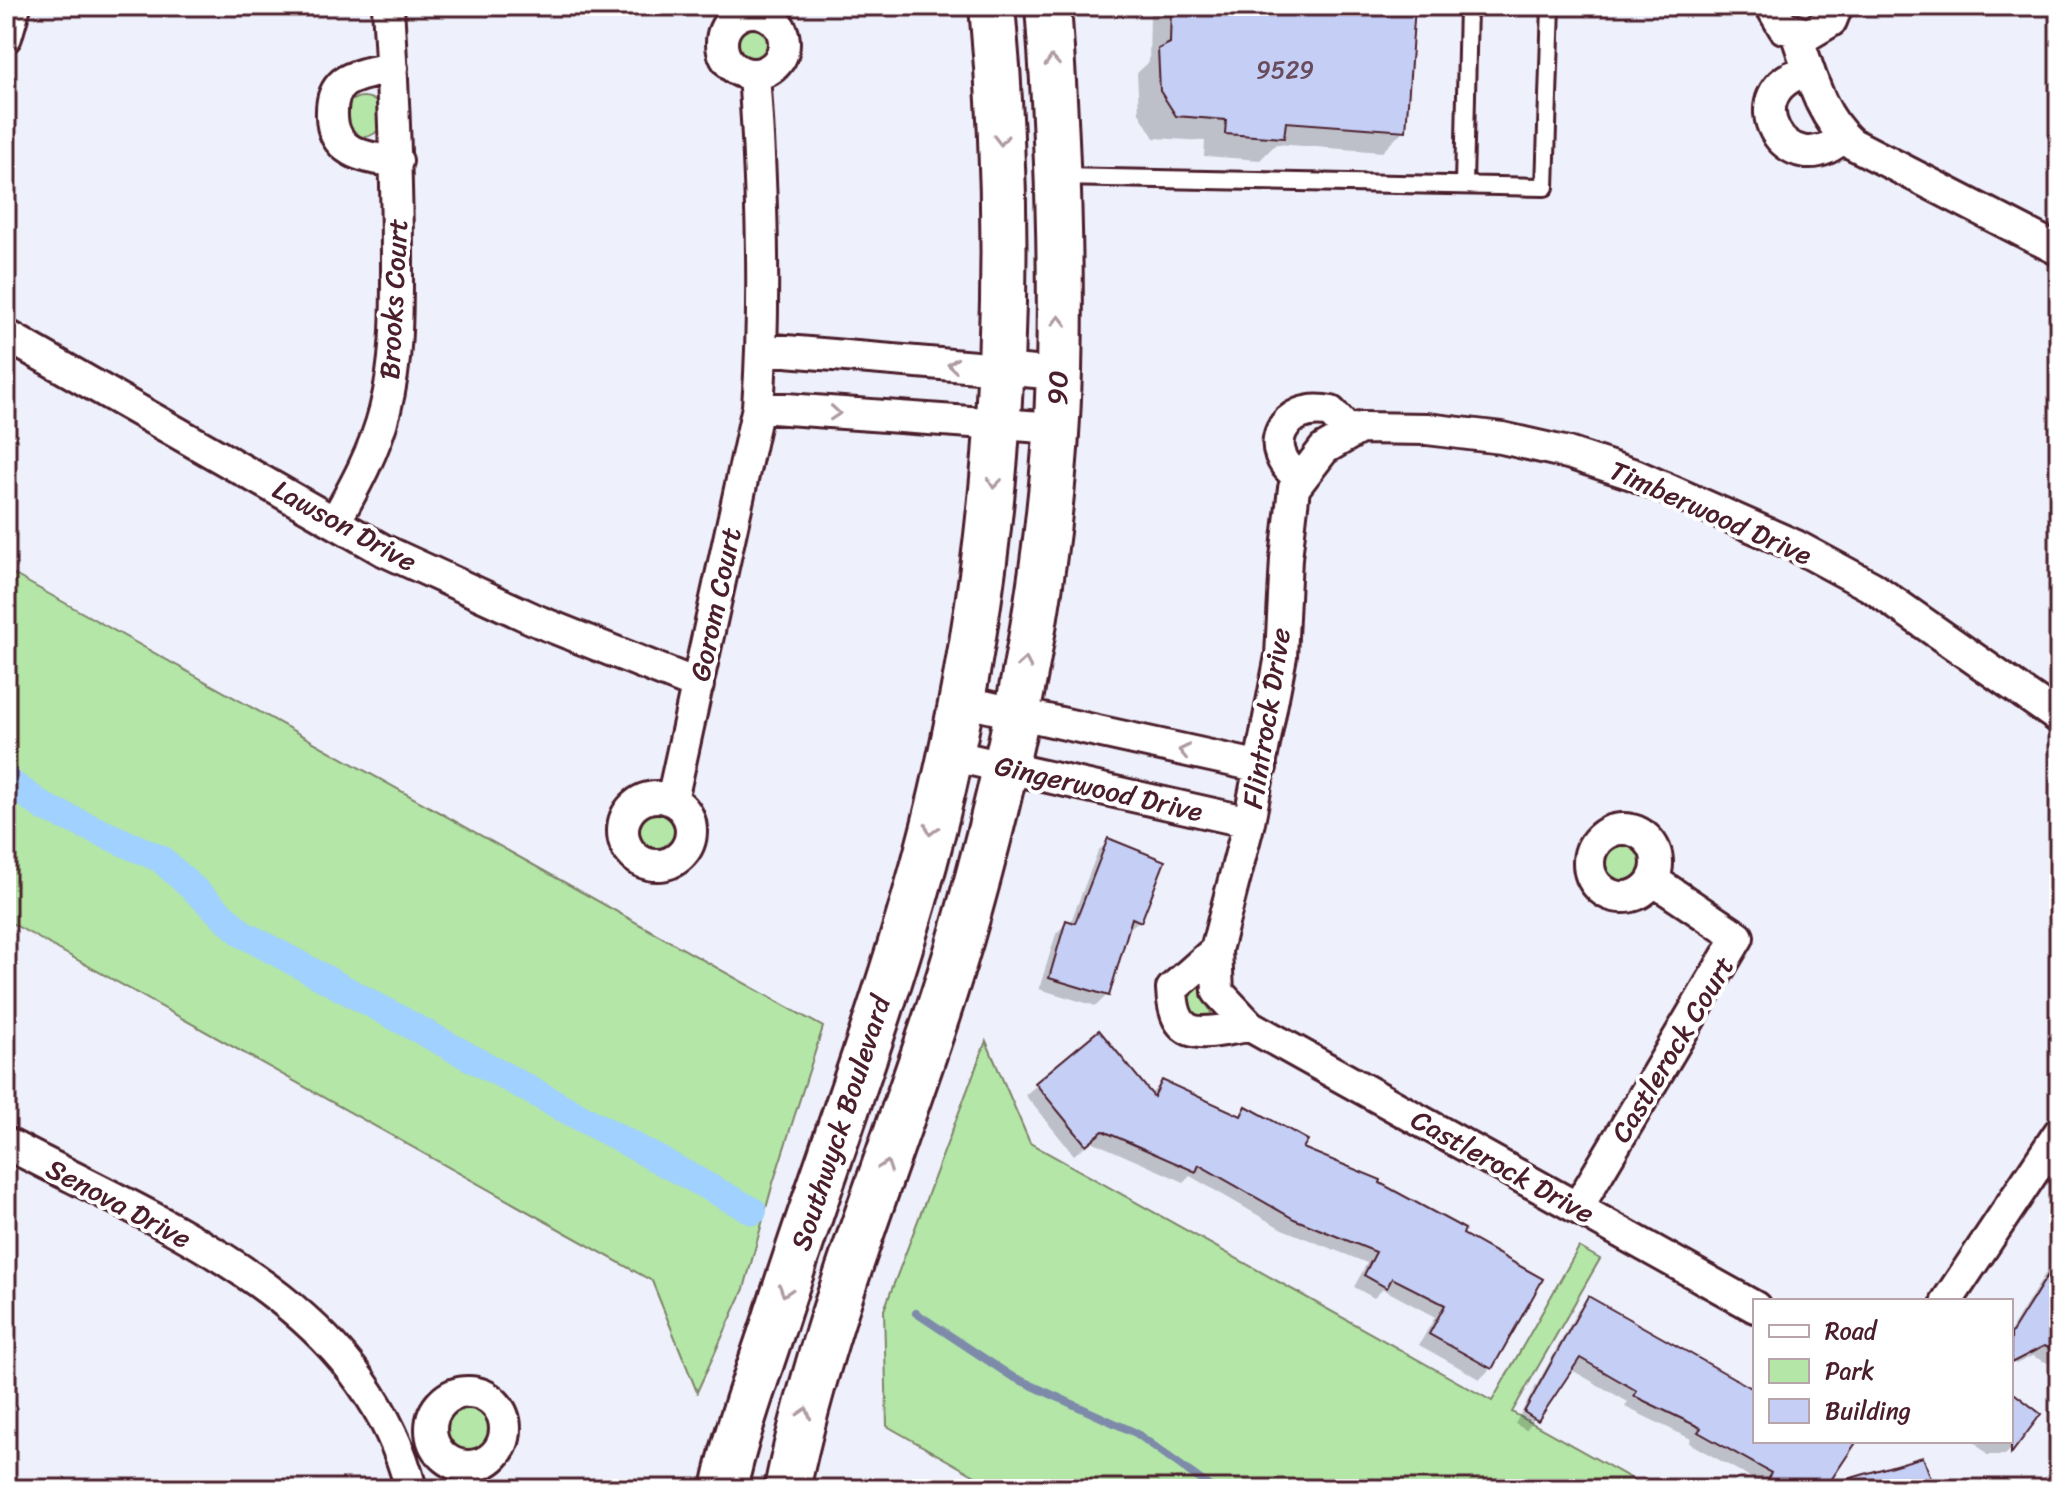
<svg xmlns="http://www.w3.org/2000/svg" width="2065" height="1495" viewBox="0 0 2065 1495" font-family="Sriracha,sans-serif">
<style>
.green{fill:#b3e6a7;stroke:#7e8269;stroke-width:2}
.shadow{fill:#0003}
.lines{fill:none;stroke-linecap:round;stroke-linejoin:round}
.stream{stroke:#7e8aaa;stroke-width:8}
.canal{stroke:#a1d1fe;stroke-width:28}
.building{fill:#c5cff6;stroke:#4a1f2b;stroke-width:2}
.lane-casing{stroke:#4a1f2b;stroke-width:22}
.street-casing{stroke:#4a1f2b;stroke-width:36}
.secondary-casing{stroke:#4a1f2b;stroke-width:50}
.lane{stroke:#fff;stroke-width:16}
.street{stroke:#fff;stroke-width:30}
.secondary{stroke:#fff;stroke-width:44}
.oneway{stroke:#ae9aa0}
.labels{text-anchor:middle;stroke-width:8;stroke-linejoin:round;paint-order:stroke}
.number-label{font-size:24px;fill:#694b5e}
.street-label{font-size:28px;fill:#4a1f2b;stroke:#fff}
</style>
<rect width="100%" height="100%" fill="#eef1fc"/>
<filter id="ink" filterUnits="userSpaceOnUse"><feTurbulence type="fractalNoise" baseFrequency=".0125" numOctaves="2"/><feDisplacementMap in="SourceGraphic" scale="16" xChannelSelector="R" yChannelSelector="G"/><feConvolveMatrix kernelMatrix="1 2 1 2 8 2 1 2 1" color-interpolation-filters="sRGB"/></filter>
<g filter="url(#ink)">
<path class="green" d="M732 44a20 20 0 1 1 40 0a20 20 0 1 1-40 0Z
M343 117a20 20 0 1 1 40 0a20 20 0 1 1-40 0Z
M6 570 823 1027 773 1183 744 1289 697 1392 652 1281 6 920Z
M622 819a34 34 0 1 1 68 0a34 34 0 1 1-68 0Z
M1583 861a34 34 0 1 1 68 0a34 34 0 1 1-68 0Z
M1198 981 1212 1015 1209 1018 1191 1014 1185 998Z
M986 1041 1030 1143 1492 1401 1579 1247 1600 1259 1512 1412 1650 1489H998L887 1426 884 1310Z
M434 1430a34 34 0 1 1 68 0a34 34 0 1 1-68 0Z"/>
<path class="shadow" d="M1156 6H1413L1404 130 1382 152 1276 144 1260 160 1204 156 1205 141 1154 138 1139 113 1137 73 1149 62 1150 12Z
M1109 841 1139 921 1126 931 1107 995 1096 1006 1039 989 1056 934 1066 923 1070 924 1098 851Z
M1099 1033 1150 1095 1162 1082 1238 1117 1247 1109 1300 1149 1377 1184 1460 1234 1491 1368 1480 1379 1419 1345 1435 1317 1383 1289 1374 1298 1354 1287 1367 1263 1282 1229 1190 1176 1184 1182 1091 1141 1074 1155 1025 1095Z
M2059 1251V1368L2032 1356 2016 1364 2011 1361V1330Z
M1589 1299 1755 1393V1441H1841L1824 1488 1852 1480 1847 1489H1759L1762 1484 1689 1443 1691 1439 1625 1407 1628 1402 1570 1369 1526 1430 1515 1424 1578 1310Z
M2011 1394 2016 1444 2005 1455H1987L1974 1441H2011Z
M1954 1483 1955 1489H1939Z"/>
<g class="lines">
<path class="stream" d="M916 1313 1011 1376 1136 1433 1213 1489"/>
<path class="canal" d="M6 780 44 807 161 859 243 934 753 1211"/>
</g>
<path class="building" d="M1171 6H1415L1406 131 1286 122 1284 138 1225 134 1226 120 1176 116 1160 91 1158 49 1170 43Z
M1108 838 1165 861 1141 922 1132 918 1109 996 1049 978 1066 920 1075 923Z
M1099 1030 1154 1097 1162 1080 1241 1116 1246 1106 1308 1140 1303 1148 1381 1180 1380 1183 1465 1229 1463 1234 1543 1279 1492 1369 1429 1334 1445 1305 1392 1278 1387 1288 1364 1275 1376 1252 1294 1219 1199 1165 1196 1172 1103 1131 1086 1145 1035 1083Z
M2059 1257V1352L2044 1346 2011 1363V1334Z
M1588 1296 1755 1390V1441H1857L1825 1489H1762L1771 1473 1698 1432 1701 1428 1634 1396 1637 1391 1580 1358 1538 1421 1524 1412Z
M2011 1391 2041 1414 2011 1454Z
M1923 1457 1935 1489H1835L1834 1483Z"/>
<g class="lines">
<g class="lane-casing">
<path id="lane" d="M1059 177 1545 187 1551 6
M1464 185 1468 6"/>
</g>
<g class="street-casing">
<path id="street" d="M1771 6 1784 28 1809 34 1831 21 1837 6
M722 43a31 31 0 1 1 62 0a31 31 0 1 1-62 0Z
M1796 33C1810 72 1819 115 1851 143L2059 250
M6 37 15 6
M392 68C377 71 356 74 343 83 335 90 332 101 332 111 330 152 364 159 397 161
M1809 71C1730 88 1786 191 1844 136
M6 335 383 550 540 622 698 685
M762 349 1059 374
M758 407 1056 428
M1301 478C1258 451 1282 401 1331 412L1350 433
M335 522C355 486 375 450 385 410 398 360 397 308 397 257 397 173 393 90 388 6
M961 701 1261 767
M950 755 1249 822
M623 831a34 34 0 1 1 68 0a34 34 0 1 1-68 0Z
M672 800 758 407C766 297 762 185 754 74
M1589 863a34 34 0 1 1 68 0a34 34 0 1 1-68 0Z
M1216 950 1172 989C1174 1048 1208 1031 1250 1026
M6 1143C163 1226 362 1298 411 1489
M1578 1207 1738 937 1653 880
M1947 1301 2059 1133
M1755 1307 1250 1026 1218 992 1216 950 1249 822 1281 656 1286 558 1294 488 1324 449 1360 428 1427 429 1502 438 1568 453 1635 475 1796 546 1872 587 2059 718
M431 1429a37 37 0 1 1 74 0a37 37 0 1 1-74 0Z"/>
</g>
<g class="secondary-casing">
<path id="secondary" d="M724 1489C736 1432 757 1376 775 1321 820 1180 873 1041 914 900 998 610 1020 305 992 6
M787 1489C828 1292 914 1107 968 914 1017 740 1054 554 1059 372 1062 250 1057 128 1048 6"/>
</g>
<use href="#lane" class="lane"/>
<use href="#street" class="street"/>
<use href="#secondary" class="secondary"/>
</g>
<defs><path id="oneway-chevron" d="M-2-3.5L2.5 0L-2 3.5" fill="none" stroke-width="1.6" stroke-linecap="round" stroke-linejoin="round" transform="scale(2)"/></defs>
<g class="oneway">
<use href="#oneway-chevron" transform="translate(1052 61) rotate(-94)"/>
<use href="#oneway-chevron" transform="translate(1001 140) rotate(90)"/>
<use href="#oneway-chevron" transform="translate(1059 321) rotate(-90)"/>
<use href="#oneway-chevron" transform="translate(953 365) rotate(-175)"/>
<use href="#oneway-chevron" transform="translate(835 413) rotate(4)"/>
<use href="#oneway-chevron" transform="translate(994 483) rotate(96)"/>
<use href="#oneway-chevron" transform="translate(1025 663) rotate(-80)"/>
<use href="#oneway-chevron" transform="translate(1184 751) rotate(-168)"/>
<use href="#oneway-chevron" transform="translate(931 830) rotate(104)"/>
<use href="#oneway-chevron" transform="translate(886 1166) rotate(-71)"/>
<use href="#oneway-chevron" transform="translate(785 1291) rotate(108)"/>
<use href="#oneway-chevron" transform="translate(805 1413) rotate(-73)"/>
</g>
</g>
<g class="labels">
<g class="number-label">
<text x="1285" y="78">9529</text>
</g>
<g class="street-label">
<text transform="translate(393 299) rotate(-87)" y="10">Brooks Court</text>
<text transform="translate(1057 388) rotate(-88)" y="10">90</text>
<text transform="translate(1711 512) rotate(24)" y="10">Timberwood Drive</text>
<text transform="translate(345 525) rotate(29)" y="10">Lawson Drive</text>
<text transform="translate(715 604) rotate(-78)" y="10">Gorom Court</text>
<text transform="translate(1266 718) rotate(-81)" y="10">Flintrock Drive</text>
<text transform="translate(1099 788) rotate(13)" y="10">Gingerwood Drive</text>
<text transform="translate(1672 1049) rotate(-59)" y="10">Castlerock Court</text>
<text transform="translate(840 1123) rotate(-72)" y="10">Southwyck Boulevard</text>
<text transform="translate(1503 1166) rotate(29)" y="10">Castlerock Drive</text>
<text transform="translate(119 1203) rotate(28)" y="10">Senova Drive</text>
</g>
</g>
<rect width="2065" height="1495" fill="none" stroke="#fff" stroke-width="32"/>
<rect x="16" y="16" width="2033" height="1463" fill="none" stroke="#4a1f2b" stroke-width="3" filter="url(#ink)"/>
<rect x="1753" y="1299" width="260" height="144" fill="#ffffff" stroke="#b7a5aa" stroke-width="2"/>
<rect x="1769" y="1325" width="40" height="12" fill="#ffffff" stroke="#b7a5aa" stroke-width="2"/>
<text x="1825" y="1339" font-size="24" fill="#4a1f2b">Road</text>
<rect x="1769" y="1359" width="40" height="24" fill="#b3e6a7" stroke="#b7a5aa" stroke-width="2"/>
<text x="1825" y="1379" font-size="24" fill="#4a1f2b">Park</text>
<rect x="1769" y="1399" width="40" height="24" fill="#c5cff6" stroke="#b7a5aa" stroke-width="2"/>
<text x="1825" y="1419" font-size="24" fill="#4a1f2b">Building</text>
</svg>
